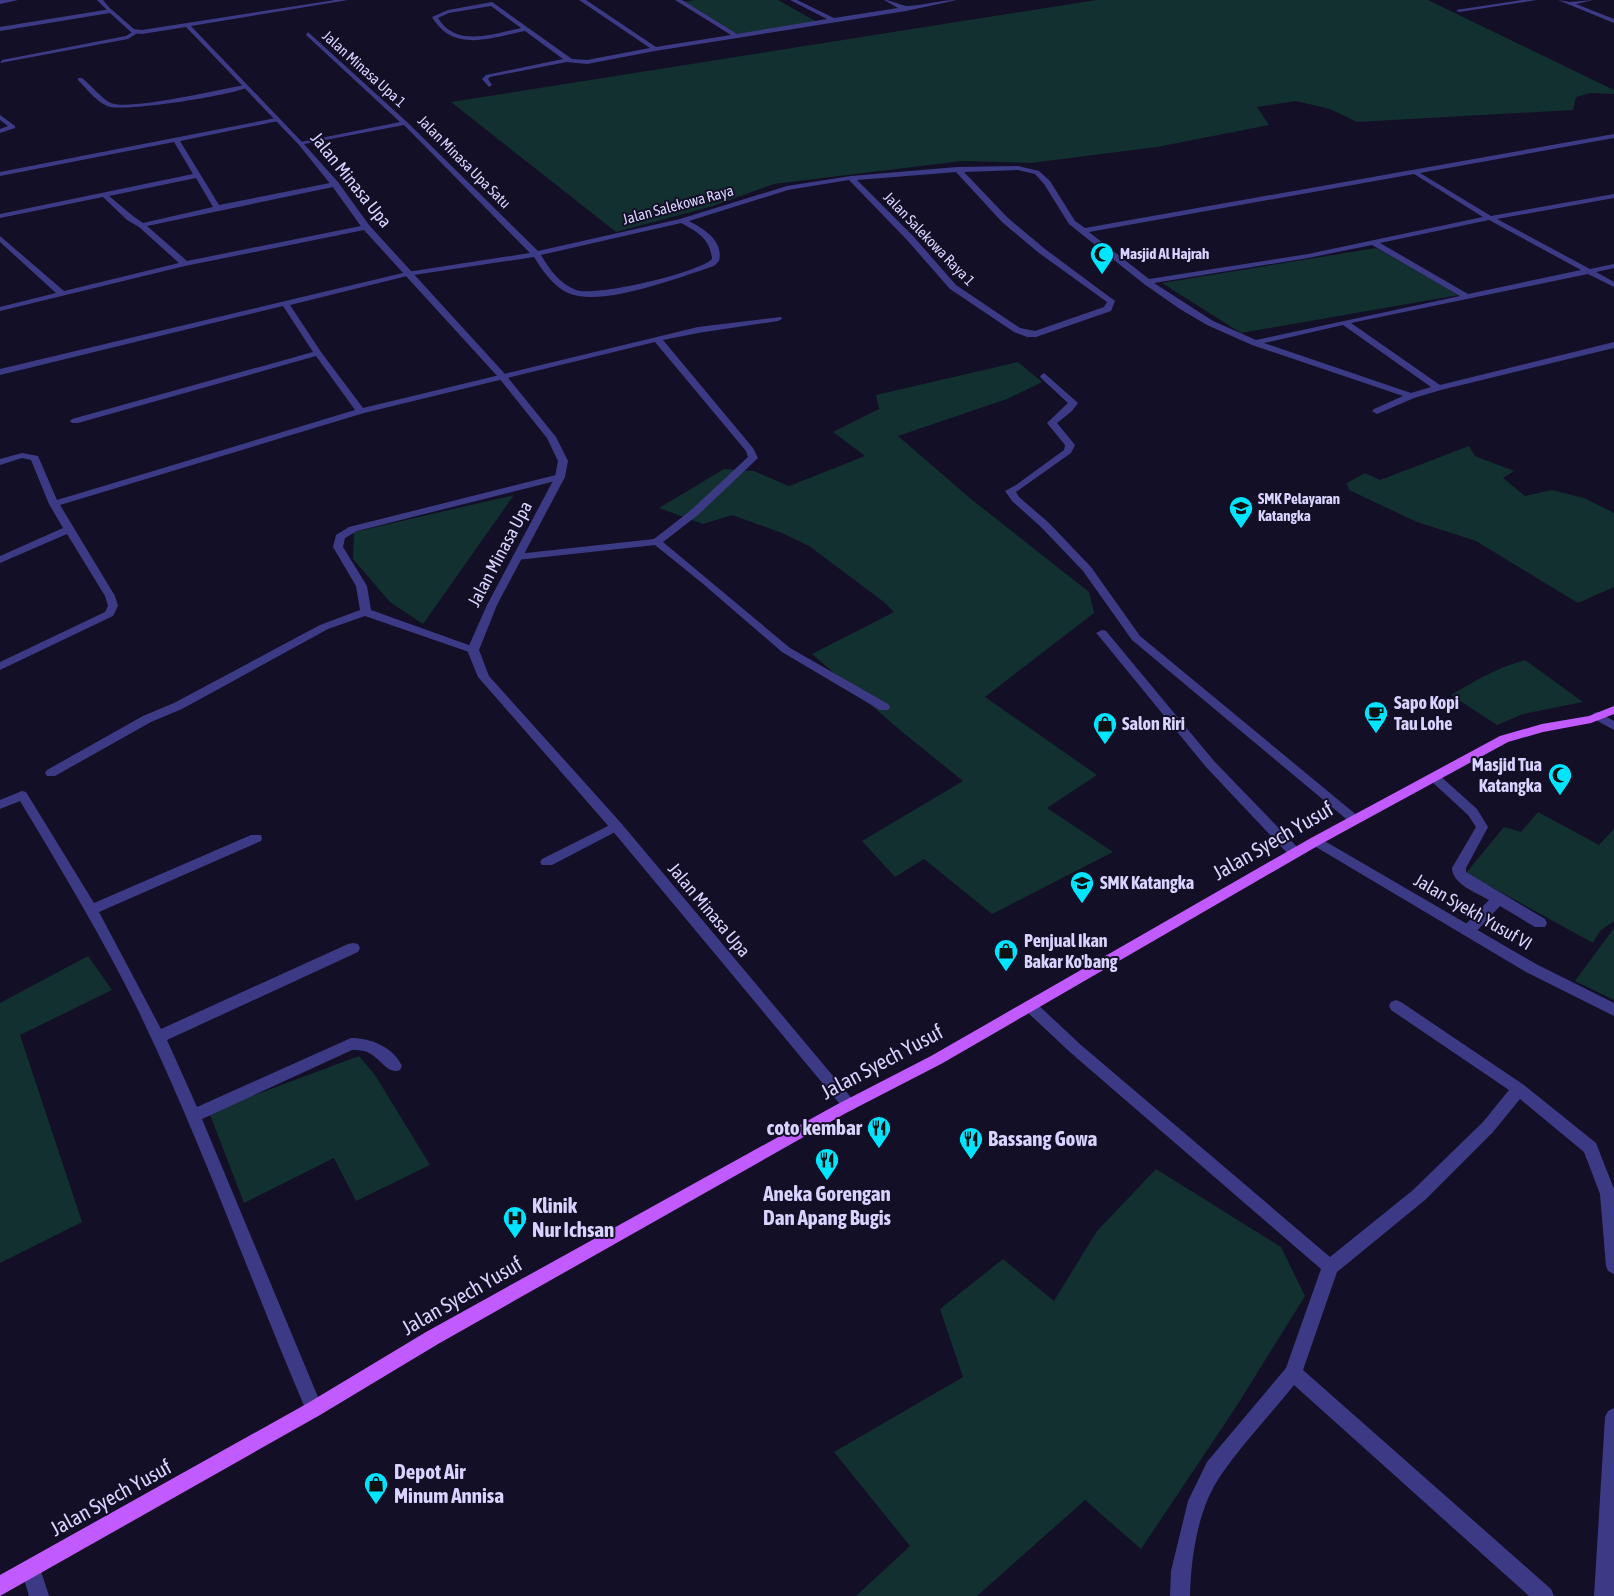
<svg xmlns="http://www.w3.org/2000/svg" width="1614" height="1596" viewBox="0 0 1614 1596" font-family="'Asap Condensed',sans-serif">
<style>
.green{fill:#12302f}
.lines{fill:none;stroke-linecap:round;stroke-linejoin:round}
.service{fill:#3d3a85;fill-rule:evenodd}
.minor{fill:#3d3a85;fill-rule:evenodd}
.tertiary{fill:#3d3a85;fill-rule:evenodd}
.primary{fill:#c25bff;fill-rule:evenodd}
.labels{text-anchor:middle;stroke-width:4;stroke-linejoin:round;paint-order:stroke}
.far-street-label{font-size:15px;fill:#d9d4ff;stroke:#130f26}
.far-poi-label{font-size:15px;font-weight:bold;fill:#d9d4ff;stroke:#130f26;text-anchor:start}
.street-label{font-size:18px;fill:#d9d4ff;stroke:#130f26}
.poi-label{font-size:18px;font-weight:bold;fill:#d9d4ff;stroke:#130f26;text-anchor:start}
.near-street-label{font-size:21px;fill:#d9d4ff;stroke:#130f26}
.near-poi-label{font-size:21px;font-weight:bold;fill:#d9d4ff;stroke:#130f26;text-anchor:start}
</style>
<rect width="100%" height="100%" fill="#130f26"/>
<path class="green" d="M696 0H778L817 22 736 36 681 2Z
M1096 0H1428L1614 90V94L1591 93 1576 97 1573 110 1357 122 1330 109 1296 101 1257 107 1269 125 1157 147 1031 163 962 161 774 184 713 206 616 232 451 102Z
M1376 248 1459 295 1241 333 1162 283Z
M1018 362 1042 382 1007 399 898 436 971 499 1089 592 1094 613 985 697 1097 775 1047 808 1113 852 992 914 924 859 895 877 862 841 963 781 901 731 812 654 894 612 884 602 809 546 782 533 732 515 703 524 659 508 724 469 754 471 789 486 865 456 833 432 879 409 876 395Z
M1469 446 1475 456 1514 471 1503 478 1525 496 1552 490 1584 498 1614 513V587L1578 603 1476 541 1417 522 1349 490 1347 483 1365 473 1380 480Z
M514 495 423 624 390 602 353 559 354 532Z
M1525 660 1583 702 1523 714 1497 725 1451 695C1475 681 1498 667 1525 660Z
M1538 812 1599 845 1614 829V921L1600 931 1593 943 1466 873 1504 827 1521 832Z
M1614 928V1000L1575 981Z
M88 956 112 990 20 1035 82 1222 0 1263V1003Z
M359 1056 375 1075 430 1165 356 1201 334 1158 244 1203 209 1112Z
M1156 1169 1281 1247 1305 1296 1236 1407 1141 1549 1085 1500 977 1596H856L910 1546 834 1452 963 1377 940 1309 1003 1259 1054 1301 1097 1231Z"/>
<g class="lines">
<path class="service" d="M1598 712 1614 721V730L1594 719 1592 716 1594 713Z
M1434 773 1438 774 1477 809 1488 827 1466 868V872L1545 919 1547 923 1545 927H1535L1500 906 1473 935H1463L1461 931 1463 927 1489 900C1477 893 1452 884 1452 868L1476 827 1468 815 1430 780 1428 777Z"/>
<path class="minor" d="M0 0H18L0 4Z
M97 0H103L113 12H109Z
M579 0H586L656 47 731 35 675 0H682L737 34 827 19 790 0H797L834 18 898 8 884 0C893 0 900 6 908 6 924 5 940 0 957 0L906 11 655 51 587 64 567 62 490 77 488 79 492 85 489 87 482 79 486 75 563 59 525 31C491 38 453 53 432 17L448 10 492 2 572 59 587 60 650 48ZM491 6 521 28C493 34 456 48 438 18L449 13Z
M1522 0H1537L1459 12 1456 10Z
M1558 0 1570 2 1594 0 1576 4 1614 19V23Z
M134 31 139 32 128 39 0 63 2 60 126 36Z
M308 32 407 122 538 251 680 219 787 186 851 176 957 167 1018 166 1039 171 1050 181 1075 221 1085 228 1614 134V138L1420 173 1491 216 1614 194V198L1497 219 1590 269 1614 264V268L1596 272 1614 282V287L1588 274 1351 323 1440 385 1614 342V348L1441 390 1414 398 1377 414 1372 411 1374 409 1403 396 1252 345 1207 325 1180 309 1144 284 1069 224 1044 184 1035 174 1018 170 964 172 1008 218 1045 249 1115 301 1111 311 1036 337H1027L1014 332 950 289 907 240 849 180 788 190 689 221C704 229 724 241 719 261L714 266C680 277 601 308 568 293 553 286 542 270 534 257L407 276 290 305 321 352 363 408 698 327 781 317 782 319 778 321 698 333 663 340 753 448 758 458 698 515 663 542 790 648 888 704 890 707 888 710H880L782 652 702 583 655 545 517 560 512 557 517 554 654 539 690 511 748 457 746 451 655 342 364 413 60 505 115 596 118 606 113 616 0 670V662L105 612 108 606 105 596 67 534 0 563V556L63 528 49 504 31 460 22 458 0 465V459L22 453 38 456 57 500 355 410 316 356 78 423H72L70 421 72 419 313 352 283 306 0 375V369L407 272 530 253 404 125 299 145V143L301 142 400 122 306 35ZM956 172 1002 222 1039 253 1107 302 1104 307 1035 331 1020 328 956 285 913 236 857 180ZM1414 174 1483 217 1308 254 1149 279 1089 232ZM1489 220 1581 270 1468 294 1380 243ZM681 223C698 232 710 239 712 259 698 273 596 297 576 290 560 284 549 269 541 255ZM1372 245 1460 296 1256 340 1213 321 1154 283 1308 258ZM1343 325 1431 387 1411 393 1264 343Z
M78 78H82C90 84 103 100 111 103 128 111 222 89 245 85L248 87C235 95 120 113 107 106 96 101 86 88 78 80Z
M0 115 15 126V128L0 133V129L8 126 0 120Z
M276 118 278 119V121L180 141 219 205 335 182 339 184 338 186 147 226 187 261 366 225H369V229L185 266 0 311V307L56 293 0 242V236L64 291 179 263 139 227 127 220 103 197 0 218V214L193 174 174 142 0 176V172ZM196 178 213 207 143 223 133 216 109 196Z
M1044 373 1078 403 1072 411 1057 423 1075 445 1071 453 1016 492 1019 497 1049 523 1091 567 1140 636 1359 817 1361 820 1359 823H1351L1132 640 1083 571 1041 527 1012 501 1005 491 1016 485 1064 450 1065 445 1047 423 1068 403 1041 378 1040 376Z
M560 474 565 477 563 479 357 531 345 538 343 547 367 586 371 610 477 648 479 650 477 652H469L365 616 328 629 182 709 151 722 55 776H47L45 773 47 770 143 716 174 703 320 625 360 610 356 586 333 547 336 535 349 527Z
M1102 630 1106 631 1214 761 1300 850 1301 853 1300 856H1290L1206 767 1098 635 1096 633Z
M22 791 26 792 94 903 251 835H261L262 838 261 841 99 912 161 1029 348 944 353 943 358 944 360 948 358 952 167 1040 197 1107 351 1038C371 1038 393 1047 402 1066L400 1070C388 1075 380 1058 369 1053 364 1050 358 1050 352 1050L202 1119 323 1409 320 1415 314 1418 308 1415C250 1280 201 1140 137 1008 102 937 61 869 20 801L0 809V800Z
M616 822 621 823 622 826 621 829 552 865H542L540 862 542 859Z
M1316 836 1536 964 1614 1003V1016L1526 972 1311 844 1310 841 1311 838Z
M1030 1000 1035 1002 1081 1045 1330 1257 1413 1190 1483 1122 1509 1090 1391 1010 1389 1006 1391 1002 1396 1000 1401 1002 1524 1085 1596 1143 1614 1189V1274L1608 1271 1606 1266 1600 1194 1584 1152 1520 1099 1493 1132 1425 1200 1337 1272 1303 1370 1551 1589 1554 1596H1529L1294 1385C1270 1415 1243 1443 1221 1475 1198 1508 1191 1556 1190 1596H1170L1171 1571 1188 1501 1207 1462 1286 1368 1321 1269 1071 1053 1025 1010 1023 1006 1025 1002Z
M1614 1408V1596H1594L1605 1417 1608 1411Z
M31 1559 38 1562 49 1596H29L21 1569 24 1562Z"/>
<path class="tertiary" d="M335 0H348L191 26 303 143 338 182 369 225 505 374 556 437 568 461 565 477 497 605 479 650 489 676 621 823 854 1101 857 1105 854 1109 849 1111 844 1109 611 829 478 677 467 650 487 605 555 477 558 461 547 438 499 378 363 229 332 186 299 145 186 27 142 34 132 33 110 13 0 31V27L111 9 134 29 142 30Z"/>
<path class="primary" d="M1614 706V714L1591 723 1543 732 1508 742 1321 844 941 1064 846 1113 438 1344 320 1415 0 1596V1575L308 1403 426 1332 836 1105 931 1056 1311 838 1500 736 1542 724 1589 716Z"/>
</g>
<defs>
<g id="mosque-pin" transform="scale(1.25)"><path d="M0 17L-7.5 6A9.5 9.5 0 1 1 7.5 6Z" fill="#00e5ff" stroke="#130f26"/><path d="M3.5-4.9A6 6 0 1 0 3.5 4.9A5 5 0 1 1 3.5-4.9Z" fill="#111"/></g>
<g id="school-pin" transform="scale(1.25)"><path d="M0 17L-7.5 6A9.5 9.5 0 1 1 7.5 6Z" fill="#00e5ff" stroke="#130f26"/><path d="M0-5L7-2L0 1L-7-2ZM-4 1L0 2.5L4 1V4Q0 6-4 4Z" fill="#111"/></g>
<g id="cafe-pin" transform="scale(1.25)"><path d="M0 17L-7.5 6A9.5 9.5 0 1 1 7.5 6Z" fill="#00e5ff" stroke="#130f26"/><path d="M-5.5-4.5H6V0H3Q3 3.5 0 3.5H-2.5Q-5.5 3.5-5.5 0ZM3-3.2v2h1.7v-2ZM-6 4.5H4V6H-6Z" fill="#111"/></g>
<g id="shop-pin" transform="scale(1.25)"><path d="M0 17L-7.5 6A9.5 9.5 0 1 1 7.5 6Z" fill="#00e5ff" stroke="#130f26"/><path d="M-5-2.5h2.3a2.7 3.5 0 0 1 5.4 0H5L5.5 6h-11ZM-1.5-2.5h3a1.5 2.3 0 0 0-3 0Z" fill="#111"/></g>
<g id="restaurant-pin" transform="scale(1.25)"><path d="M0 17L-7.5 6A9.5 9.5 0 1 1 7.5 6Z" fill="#00e5ff" stroke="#130f26"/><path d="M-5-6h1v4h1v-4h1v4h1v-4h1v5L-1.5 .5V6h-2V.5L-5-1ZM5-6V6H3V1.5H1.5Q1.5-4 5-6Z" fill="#111"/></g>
<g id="hospital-pin" transform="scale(1.25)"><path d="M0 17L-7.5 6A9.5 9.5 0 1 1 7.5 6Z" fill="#00e5ff" stroke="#130f26"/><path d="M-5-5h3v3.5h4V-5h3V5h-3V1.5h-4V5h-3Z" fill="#111"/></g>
</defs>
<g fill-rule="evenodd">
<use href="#mosque-pin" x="1102" y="254"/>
<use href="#school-pin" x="1241" y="508"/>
<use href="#cafe-pin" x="1376" y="713"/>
<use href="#shop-pin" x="1105" y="724"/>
<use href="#mosque-pin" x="1560" y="775"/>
<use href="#school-pin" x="1082" y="883"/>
<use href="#shop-pin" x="1006" y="951"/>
<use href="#restaurant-pin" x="879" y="1128"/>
<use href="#restaurant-pin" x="971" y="1139"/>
<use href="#restaurant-pin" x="827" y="1160"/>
<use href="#hospital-pin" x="515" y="1218"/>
<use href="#shop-pin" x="376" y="1484"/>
</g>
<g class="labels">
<g class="far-street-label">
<text transform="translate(364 69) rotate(42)" y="5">Jalan Minasa Upa 1</text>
<text transform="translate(464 162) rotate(45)" y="5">Jalan Minasa Upa Satu</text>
<text transform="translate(678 205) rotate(-15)" y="5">Jalan Salekowa Raya</text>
<text transform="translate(929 239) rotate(46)" y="5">Jalan Salekowa Raya 1</text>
</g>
<g class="far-poi-label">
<text x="1120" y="259">Masjid Al Hajrah</text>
<text x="1258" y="504">SMK Pelayaran<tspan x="1258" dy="17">Katangka</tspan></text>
</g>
<g class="street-label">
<text transform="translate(351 180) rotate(51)" y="6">Jalan Minasa Upa</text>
<text transform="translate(500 554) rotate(-62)" y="6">Jalan Minasa Upa</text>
<text transform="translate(709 910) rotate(50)" y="6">Jalan Minasa Upa</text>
<text transform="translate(1473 912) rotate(30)" y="6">Jalan Syekh Yusuf VI</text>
</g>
<g class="poi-label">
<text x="1394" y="709">Sapo Kopi<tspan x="1394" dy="21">Tau Lohe</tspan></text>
<text x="1122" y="730">Salon Riri</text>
<text x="1542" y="771" text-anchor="end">Masjid Tua<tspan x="1542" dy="21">Katangka</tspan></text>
<text x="1100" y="889">SMK Katangka</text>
<text x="1024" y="947">Penjual Ikan<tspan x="1024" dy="21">Bakar Ko'bang</tspan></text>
</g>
<g class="near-street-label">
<text transform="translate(1273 841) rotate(-30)" y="7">Jalan Syech Yusuf</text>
<text transform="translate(882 1062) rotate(-28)" y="7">Jalan Syech Yusuf</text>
<text transform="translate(462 1296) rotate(-30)" y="7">Jalan Syech Yusuf</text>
<text transform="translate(111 1498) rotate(-29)" y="7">Jalan Syech Yusuf</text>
</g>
<g class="near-poi-label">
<text x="862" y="1135" text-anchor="end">coto kembar</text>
<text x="988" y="1146">Bassang Gowa</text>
<text x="827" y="1201" text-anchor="middle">Aneka Gorengan<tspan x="827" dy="24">Dan Apang Bugis</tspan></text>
<text x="532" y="1213">Klinik<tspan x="532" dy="24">Nur Ichsan</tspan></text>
<text x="394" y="1479">Depot Air<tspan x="394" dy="24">Minum Annisa</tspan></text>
</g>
</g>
</svg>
